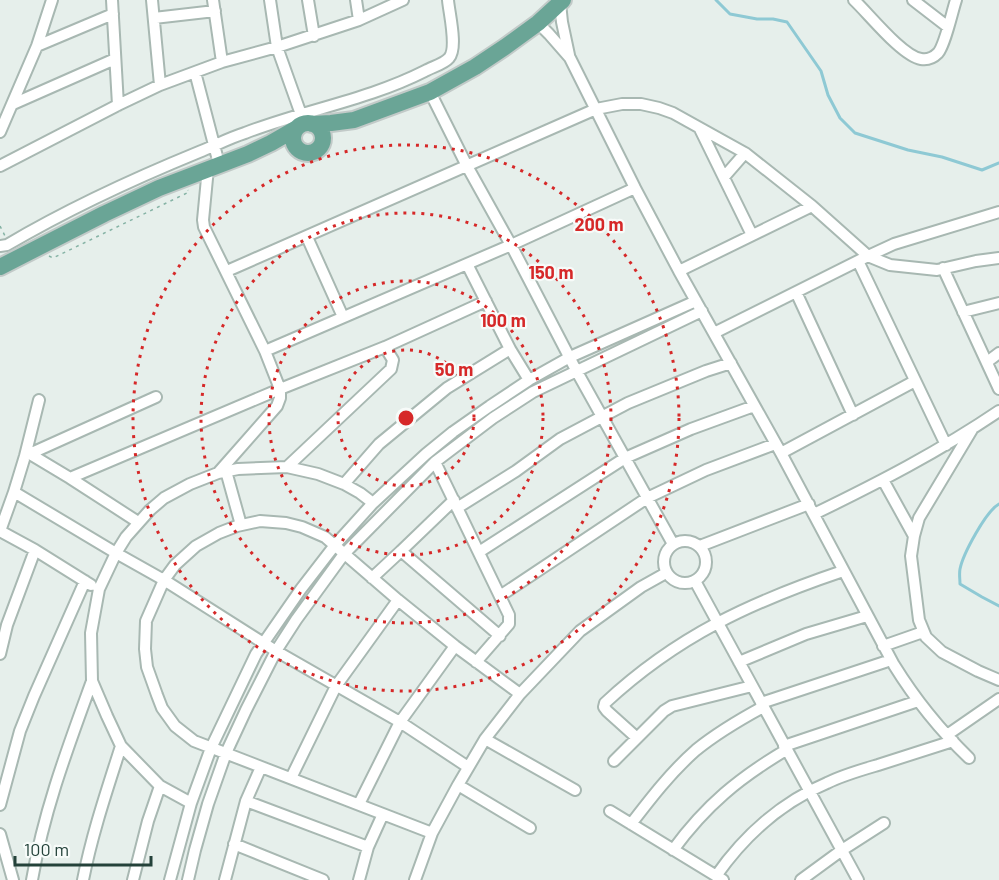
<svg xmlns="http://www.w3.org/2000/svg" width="999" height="880" viewBox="0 0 999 880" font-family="Barlow,sans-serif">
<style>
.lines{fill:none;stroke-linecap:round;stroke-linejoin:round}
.stream{stroke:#8ec9d4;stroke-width:3}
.minor-casing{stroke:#a8b8b2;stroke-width:14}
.primary-casing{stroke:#c2cac8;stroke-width:20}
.path{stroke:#86b3a5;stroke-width:1.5;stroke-dasharray:3 4.5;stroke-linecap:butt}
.minor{stroke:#fff;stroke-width:10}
.primary{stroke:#6aa596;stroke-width:16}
.ring{fill:none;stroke:#d62828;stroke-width:3;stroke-dasharray:3 6}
.centre{fill:#d62828;stroke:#f7fbf9;stroke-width:3}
.ring-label{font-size:18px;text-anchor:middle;font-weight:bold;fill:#d62828;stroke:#f7fbf9;stroke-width:4.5;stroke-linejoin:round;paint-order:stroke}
</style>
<rect width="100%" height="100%" fill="#e6efeb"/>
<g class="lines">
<path class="stream" d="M716 0 730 14 757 19H773L787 22 821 71 828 95 840 118 855 133 908 150 942 157 982 170 999 163
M999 504C986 511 963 554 960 569 959 574 960 579 960 584L982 597 999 606"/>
<g class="minor-casing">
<path id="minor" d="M112 0 118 105
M152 0 160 85
M213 0 222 62
M270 0 277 47 303 120
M308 0 314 36
M356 0 359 20
M854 0C869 14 902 56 921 59 927 60 933 58 938 53 945 45 952 12 956 0
M913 0 948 27
M560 3 562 22 569 55
M154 18 215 11
M538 23 549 34 570 58 635 188 679 271 781 453 894 665C915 699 940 730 969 758
M37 46 113 14
M195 72 219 164
M430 92 467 166 511 245 576 370 673 544
M13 104 115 59
M700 129 752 235
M0 132 37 46 52 0
M0 166 118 105 160 85 222 62 277 47 359 20 403 0
M208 168 203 220 204 227 265 351 280 389V398L277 406 218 473
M724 177 745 153
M307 237 343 317
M0 246 7 245C68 209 133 179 199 152 214 146 229 138 245 133 304 110 368 100 425 71 432 67 444 64 449 58 458 48 449 13 448 0
M858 261 946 445
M467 264 510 349 529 380
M943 268 999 389
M227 271 596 109 622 104H641L659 108 673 113 745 153 812 206 868 256 894 244 999 212
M679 271 812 206
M796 292 853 415
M963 312 999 303
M714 333 868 256 890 265 937 270 976 261 999 258
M265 351 511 245 635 188
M987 362 999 353
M39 400 25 456 14 492 116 553 164 580 276 651 400 722 468 767
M973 428 919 518 914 536 911 556 919 620 926 637 942 652 978 671 999 680
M781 453 915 381
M30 454 70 478 138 522
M25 456 156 397
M435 462 509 615V624L476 662
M287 467 391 369 393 360 385 347
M226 471 241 525
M70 478 280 389 385 347 486 301
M883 480 914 536
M344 484 379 444 447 388 510 349
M14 492 0 531 35 550 91 585
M457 508 516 471 560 439 628 403 706 371 731 363
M814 514C878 483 940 451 999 411
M664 562a21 21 0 1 1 42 0a21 21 0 1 1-42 0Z
M700 546 809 504
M401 551 454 500
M479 552 625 458 691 429 754 406
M372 578 401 551 500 636
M695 581 858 880
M500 596 647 498 706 470 775 444
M883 646 923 632
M0 654 7 625 35 550
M739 662 806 634 867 616
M761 703 891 660
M947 735 999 699
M637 738 607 711 604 707 605 703C677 636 751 602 843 571
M485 739 575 790
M784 746 918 701
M614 761 664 711 672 706 752 686
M291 778 336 686 398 600
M458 785 530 828
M246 801 368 847
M191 803 160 786 121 746 107 716 92 681 91 633 99 589 116 553 126 537 150 510 164 498 190 484 218 473 238 469 287 467 318 474 344 484 360 493 373 503
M359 804 400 722 455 646
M0 805 20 731 34 696 85 581
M610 811 723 880
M631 824C651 798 671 772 696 750 717 733 739 720 763 707
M432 833 194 741 175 726 162 708 157 695 147 667 145 649 146 621 164 580 175 565 196 546 219 533 237 526 260 521 286 523 302 527 325 537 398 600 455 646 520 694
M0 834 13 880
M234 844 323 880
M673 850C706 805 739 778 786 750
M716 876C744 836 782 802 827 783 843 775 861 770 878 765 903 757 928 749 953 741
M32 880C44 810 68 747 92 681
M83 880C92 834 107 790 121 746
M133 880 148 821 160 786
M170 880 191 803 211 748 256 654 301 589 335 545 373 503 426 454 453 432 490 406 529 380 570 357 696 301
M188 880 195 850 208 804 226 753 246 710 276 651 296 620 344 554 435 462 493 418 533 392 702 311
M225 880 246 801 261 767
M359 880 368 847 383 814
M415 880 432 833 458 785 485 739 520 694 580 631 641 587 666 573
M801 880 842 850 884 823"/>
</g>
<g class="primary-casing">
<path id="primary" d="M293 138a15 15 0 1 1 30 0a15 15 0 1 1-30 0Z
M312 124 331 123 354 120 430 92 475 67 505 47 538 23 563 0
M0 267 104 214 159 188 248 154 271 143 297 128"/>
</g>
<path class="path" d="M0 226 5 236
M49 256 53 258 189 192 188 190"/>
<use href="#minor" class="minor"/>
<use href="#primary" class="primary"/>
</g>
<g class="ring">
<circle cx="406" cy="418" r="68"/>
<circle cx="406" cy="418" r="137"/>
<circle cx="406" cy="418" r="205"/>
<circle cx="406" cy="418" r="273"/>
</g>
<circle cx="406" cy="418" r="9" class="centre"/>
<g class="ring-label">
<text x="599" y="231">200 m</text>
<text x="551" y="279">150 m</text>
<text x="503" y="327">100 m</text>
<text x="454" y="376">50 m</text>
</g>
<path d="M15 856v9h136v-9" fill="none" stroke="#24423a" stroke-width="3"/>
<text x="24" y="856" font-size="18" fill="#24423a" stroke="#f7fbf9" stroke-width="4.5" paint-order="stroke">100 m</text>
</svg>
